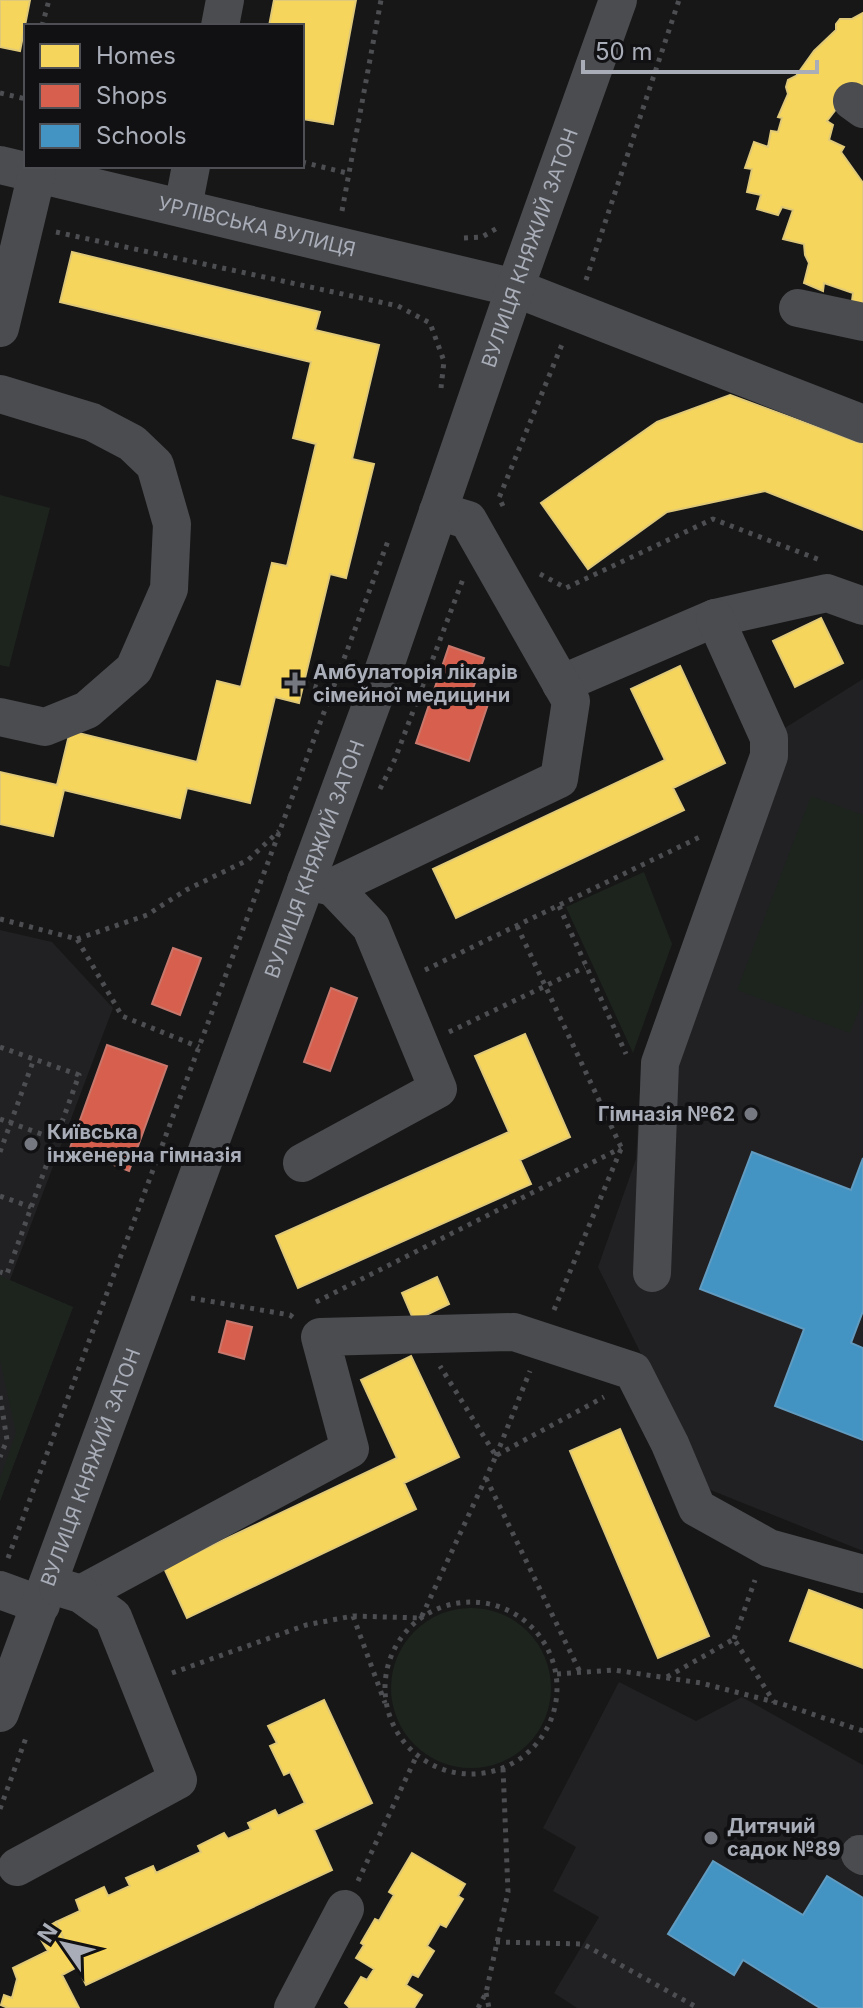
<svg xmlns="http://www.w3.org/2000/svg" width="863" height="2008" viewBox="0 0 863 2008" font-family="Inter,sans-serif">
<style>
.built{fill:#212123}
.green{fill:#1d241e}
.homes{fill:#f6d55c;stroke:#dfc978;stroke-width:2}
.shops{fill:#d6604d;stroke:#c8776d;stroke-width:2}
.schools{fill:#4393c3;stroke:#619bc0;stroke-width:2}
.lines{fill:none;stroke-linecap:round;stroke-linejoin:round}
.path{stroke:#4d4e52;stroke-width:5;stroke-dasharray:4 6;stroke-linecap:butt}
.minor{stroke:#4b4c50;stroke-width:38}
.poi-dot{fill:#757880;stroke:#111113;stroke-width:3}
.labels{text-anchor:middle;stroke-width:8;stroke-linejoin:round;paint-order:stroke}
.street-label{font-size:20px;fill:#a8adb8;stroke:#111113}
.poi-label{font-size:20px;font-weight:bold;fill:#a8adb8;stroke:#111113;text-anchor:start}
</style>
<rect width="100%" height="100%" fill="#171717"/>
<path class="built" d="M863 679V1551L708 1489 598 1267 636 1159 641 1070 756 746Z
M0 930 52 942 113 1008 10 1280 73 1307 0 1501Z
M619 1682 696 1721 742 1697 863 1765V2008H577L554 1993 599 1917 553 1891 576 1847 543 1828Z"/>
<path class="green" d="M0 495 50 508 9 667 0 665Z
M811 796 863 815V1000L850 1033 737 990Z
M644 872 672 944 633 1053 566 907Z
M0 1276 73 1307 0 1501V1478L16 1433 0 1360Z
M391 1688a80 80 0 1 1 160 0a80 80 0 1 1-160 0Z"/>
<path class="homes" d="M0 0H30L20 51 0 47Z
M274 0H356L333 124 302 119V26H269Z
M863 13V85L848 108 840 104 827 121 833 125 829 140 844 147 841 152 863 183V304L852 301 853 293 824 283 823 291 804 283 809 263 805 255 804 244 783 239 793 210 782 207 778 215 757 209 761 195 747 192 752 169 745 168 754 142 768 147 771 131 778 132 782 118 778 117 788 94 786 87 788 80 796 76 814 51 836 30V24L840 19H852Z
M72 252 320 312 315 330 379 345 352 459 374 464 346 578 330 574 299 703 275 697 250 803 187 788 180 818 64 790 53 836 0 824V772L57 785 70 731 197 762 217 681 241 687 272 563 287 566 316 444 293 438 311 362 60 302Z
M730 395 863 444V530L765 491 667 512 588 569 541 503 657 422Z
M821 618 843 663 795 687 773 641Z
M680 666 725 763 673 788 684 810 456 918 433 869 665 760 631 689Z
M525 1034 570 1137 520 1160 531 1184 298 1288 276 1236 509 1132 475 1056Z
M437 1277 449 1304 414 1321 402 1293Z
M411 1356 459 1457 404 1483 416 1509 187 1618 164 1568 397 1458 361 1380Z
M620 1429 709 1636 658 1658 570 1451Z
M809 1590 863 1610V1668L790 1641Z
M324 1700 372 1803 314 1830 332 1870 86 1985 56 1922 80 1911 76 1900 104 1887 108 1896 130 1886 126 1878 153 1866 156 1873 201 1852 198 1846 224 1833 228 1839 251 1829 248 1823 275 1810 278 1816 305 1803 290 1772 284 1775 270 1746 277 1743 268 1726Z
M412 1853 465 1884 458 1896 463 1899 446 1927 440 1924 427 1946 434 1951 418 1977 412 1974 406 1985 422 1995 414 2008H350L345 2003 361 1977 367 1980 374 1969 356 1958 364 1945 361 1943 375 1919 379 1921 387 1907 394 1895 389 1892Z
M56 1922 77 1967 62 1975 79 2008H8L1 2005 4 1995 12 1998 17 1979 13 1968 48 1951 37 1933Z"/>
<path class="shops" d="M449 646 484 658 472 691 490 698 469 761 416 743Z
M173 948 201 958 180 1015 152 1004Z
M331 988 357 998 330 1071 304 1062Z
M107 1045 167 1066 129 1171 70 1148Z
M227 1321 252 1327 244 1359 219 1352Z"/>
<path class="schools" d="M752 1152 851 1190 863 1158V1311L851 1343 863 1348V1440L775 1406 804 1329 700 1289Z
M713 1861 803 1915 827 1876 863 1898V2008H820L743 1960 734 1975 668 1934Z"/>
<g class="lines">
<path class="path" d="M42 26 49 0
M0 93 26 99
M302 162 347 173
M342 211 381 0
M56 232 398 306 430 323 444 361 441 388
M464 238 482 237 499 227
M586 280 679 0
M503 506 499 498 563 342
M540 574 566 588 713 519 820 560
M304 683 332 692
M380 789 395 759 463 579
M559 906 626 1054
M0 919 77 939 122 1016 199 1047
M517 926 621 1147
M77 939 147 915 186 890 248 860 279 831
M425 970 704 835
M449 1032 585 967
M0 1047 79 1075 7 1274 0 1272
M0 1119 55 1139
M0 1152 34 1059
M0 1196 31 1207
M191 1298 290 1315 295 1319
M316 1302 621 1148
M554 1310 621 1149
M0 1396 7 1440 0 1457
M497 1455 604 1397
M496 1456 530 1371
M486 1478 580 1672
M8 1558 388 541
M385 1688a86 86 0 1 1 172 0a86 86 0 1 1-172 0Z
M353 1616 385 1703
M734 1639 755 1580
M172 1673 306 1625 353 1616 421 1618 496 1456 440 1366
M557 1674 614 1670 701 1683 782 1704 863 1731
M667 1677 734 1639 774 1702
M0 1809 27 1735
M358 1881 417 1755
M496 1942 583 1944 698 2008
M486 1993 489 2008
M478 2008 486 1993 508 1892 503 1768"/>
<g class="minor">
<path d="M220 26 225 0"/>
<path d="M852 101 863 109"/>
<path id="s1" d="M0 165 515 288 863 424"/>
<path d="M183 207 191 166"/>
<path d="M798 308 863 322"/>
<path d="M0 328 37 173"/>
<path d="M0 394 92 422 132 443 155 465 172 524 169 589 134 669 87 710 45 727 0 717"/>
<path d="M561 684 715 618 827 593 863 606"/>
<path d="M306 881 333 887 559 779 571 701 468 520 438 511"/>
<path d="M302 1163 438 1089 371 927 333 887"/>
<path d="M652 1273 660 1063 769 756V738L715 618"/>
<path d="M0 1590 41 1605"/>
<path d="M81 1594 350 1449 320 1337 514 1332 633 1371 670 1444 697 1508 769 1548 863 1574"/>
<path id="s2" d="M0 1713 376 692 515 288 618 0"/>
<path d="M860 1854 863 1856"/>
<path d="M17 1867 178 1780 113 1617 81 1594 58 1587"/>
<path d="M293 2008 345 1909"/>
</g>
</g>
<g class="poi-dot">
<path d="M291 671h8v8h8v8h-8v8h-8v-8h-8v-8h8z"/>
<circle cx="751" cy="1114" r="8"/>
<circle cx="31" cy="1144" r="8"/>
<circle cx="711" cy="1838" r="8"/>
</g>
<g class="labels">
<g class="street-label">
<text dy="7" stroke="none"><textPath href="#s1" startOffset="264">УРЛІВСЬКА ВУЛИЦЯ</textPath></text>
<text dy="7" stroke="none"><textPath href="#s2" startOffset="1558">ВУЛИЦЯ КНЯЖИЙ ЗАТОН</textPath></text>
<text dy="7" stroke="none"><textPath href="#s2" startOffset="910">ВУЛИЦЯ КНЯЖИЙ ЗАТОН</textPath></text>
<text dy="7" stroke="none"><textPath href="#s2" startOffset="262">ВУЛИЦЯ КНЯЖИЙ ЗАТОН</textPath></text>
</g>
<g class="poi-label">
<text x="313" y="679">Амбулаторія лікарів<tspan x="313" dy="23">сімейної медицини</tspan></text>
<text x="735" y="1121" text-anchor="end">Гімназія №62</text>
<text x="47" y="1139">Київська<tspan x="47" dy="23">інженерна гімназія</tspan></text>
<text x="727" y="1833">Дитячий<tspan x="727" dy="23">садок №89</tspan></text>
</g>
</g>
<rect x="24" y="24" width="280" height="144" fill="#111113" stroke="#4d4f55" stroke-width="2"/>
<rect x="40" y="44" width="40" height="24" fill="#f6d55c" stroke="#4d4f55" stroke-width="2"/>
<text x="96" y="64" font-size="24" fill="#a8adb8">Homes</text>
<rect x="40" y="84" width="40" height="24" fill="#d6604d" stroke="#4d4f55" stroke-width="2"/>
<text x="96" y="104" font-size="24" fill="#a8adb8">Shops</text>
<rect x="40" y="124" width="40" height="24" fill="#4393c3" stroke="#4d4f55" stroke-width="2"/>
<text x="96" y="144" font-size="24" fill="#a8adb8">Schools</text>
<g transform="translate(64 1944) rotate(304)" stroke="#111113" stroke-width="6" paint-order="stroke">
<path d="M0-6L14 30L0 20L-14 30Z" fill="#a8adb8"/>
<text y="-12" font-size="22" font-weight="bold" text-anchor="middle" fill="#a8adb8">N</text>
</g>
<path d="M583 60v12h234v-12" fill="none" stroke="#a8adb8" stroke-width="4"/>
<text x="595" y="60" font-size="24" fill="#a8adb8" stroke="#111113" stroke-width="6" paint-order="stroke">50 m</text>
</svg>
